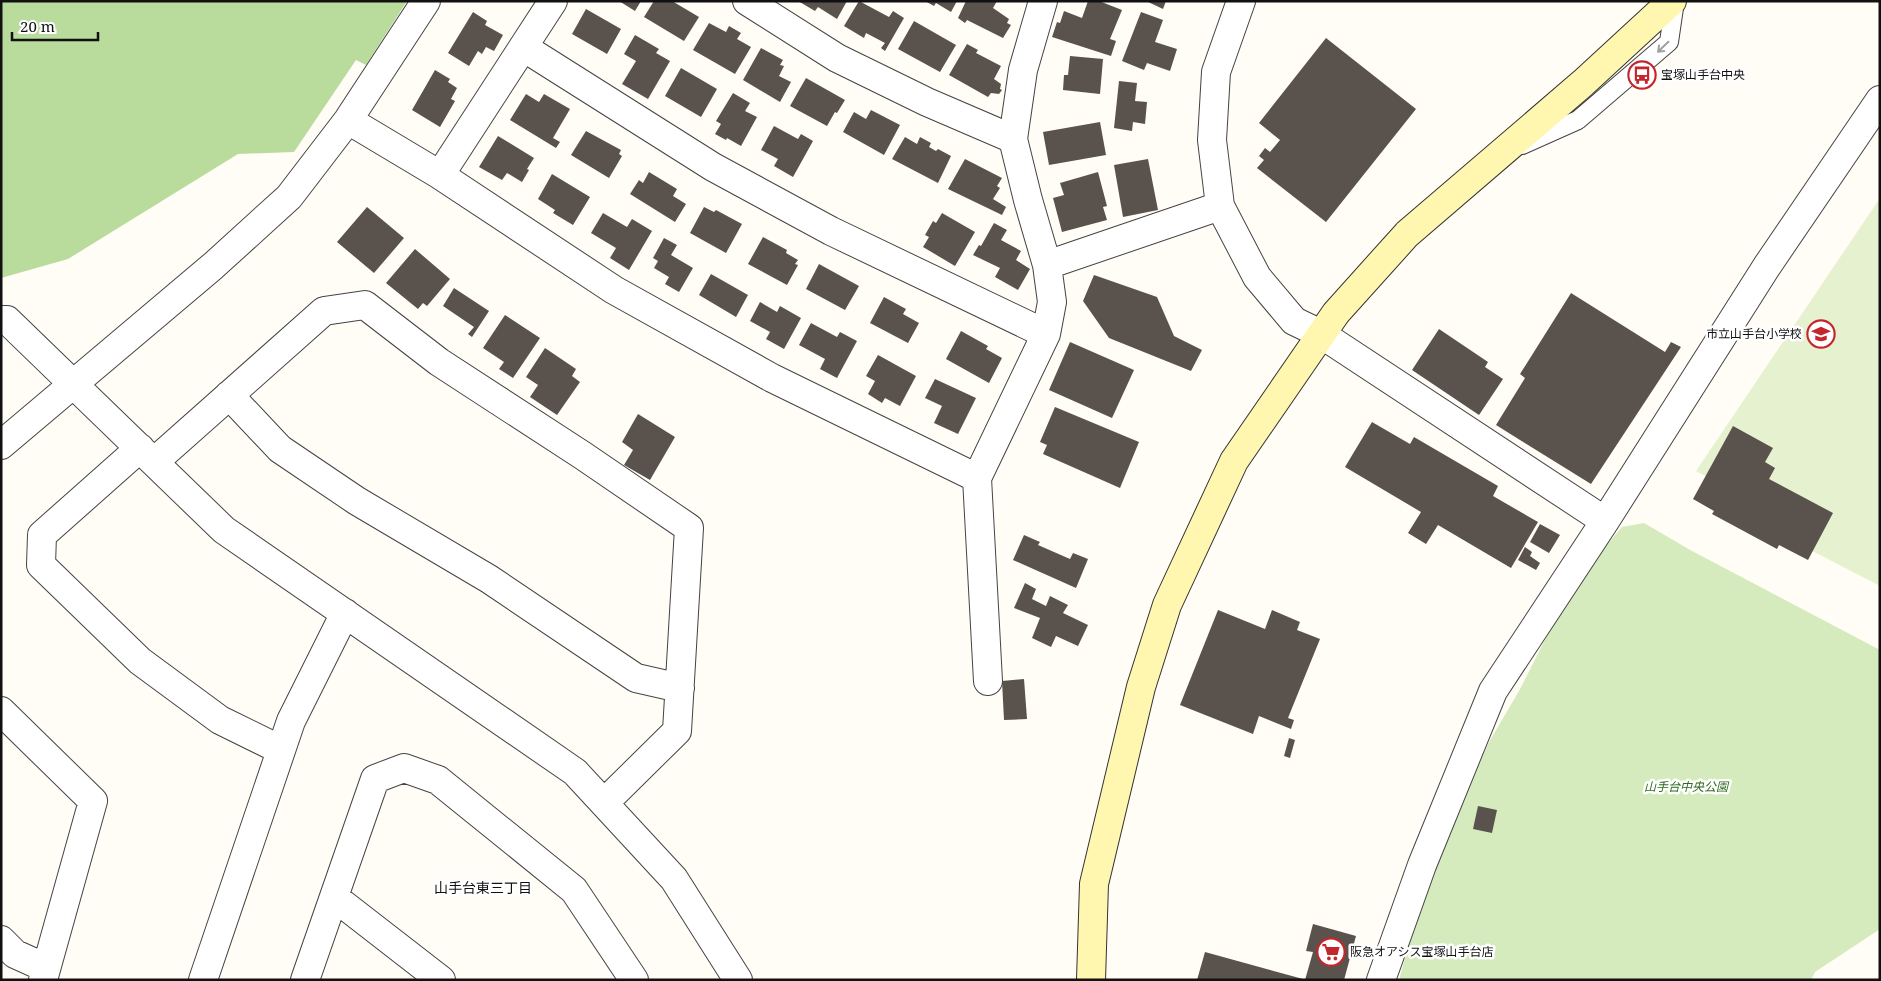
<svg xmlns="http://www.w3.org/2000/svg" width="1881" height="981" viewBox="0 0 1881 981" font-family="'Noto Serif','Noto Sans JP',serif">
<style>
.green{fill:#d5ebbd}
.forest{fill:#b9dc9c}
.pitch{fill:#e6f2cf}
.building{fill:#5a524d}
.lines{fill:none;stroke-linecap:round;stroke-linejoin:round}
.lane-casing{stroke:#444;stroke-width:20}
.street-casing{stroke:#444;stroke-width:30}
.secondary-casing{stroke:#333;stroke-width:30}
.lane{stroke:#fff;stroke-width:18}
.street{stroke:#fff;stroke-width:28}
.secondary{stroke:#fff6b0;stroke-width:28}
.oneway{stroke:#a0a0a0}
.labels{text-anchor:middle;stroke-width:5;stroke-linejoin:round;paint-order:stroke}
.poi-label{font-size:12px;fill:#111;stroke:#fff;text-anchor:start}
.park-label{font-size:12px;font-style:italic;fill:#2f6b1f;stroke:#fff}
.neighbourhood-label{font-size:14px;fill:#111;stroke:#fff}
</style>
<rect width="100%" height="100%" fill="#fffdf5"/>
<path class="green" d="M1644 523 1692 551 1880 650V929L1815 972 1811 980H1399L1419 907 1442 844 1489 742 1519 691 1553 624 1595 559 1622 527Z"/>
<path class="forest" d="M1 1H407L366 65 356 60 294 152 238 154 68 259 1 278Z"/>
<path class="pitch" d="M1880 198V586L1729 508 1737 493 1696 471Z"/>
<path class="building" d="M619 1H641L635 11Z
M654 1H672L699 17 684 41 644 17Z
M798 1H847L837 19 818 7 815 11Z
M859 1 889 17 893 11 904 18 885 51 881 48 885 43 866 33 864 38 844 26Z
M925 1H957L951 12 936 3 934 6Z
M966 1H997L993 8 1009 19 1007 23 1011 25 1003 38 967 20 965 23 958 18Z
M1088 1H1099L1122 10 1110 39 1116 41 1111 56 1052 37 1057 22 1060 23 1064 11 1082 18Z
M1146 1H1166L1163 9Z
M586 9 621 29 607 54 572 34Z
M473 12 487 21 485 25 503 35 494 51 486 47 482 54 478 51 469 66 448 53Z
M1141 12 1163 20 1155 42 1177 49 1170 71 1147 63 1144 70 1122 61Z
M914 21 956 45 940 72 898 49Z
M709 23 726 32 729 26 741 33 737 39 751 47 735 74 693 50Z
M635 35 659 49 656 53 670 61 648 99 622 84 636 61 624 54Z
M1326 38 1416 109 1326 222 1257 168 1264 160 1259 156 1265 148 1270 152 1280 140 1259 123Z
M967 44 978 50 976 53 1001 66 994 79 1001 84 1000 89 1002 90 999 94 991 93 988 97 949 75Z
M761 48 783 60 780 65 784 66 779 76 791 82 780 102 743 80Z
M1070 56 1103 59 1100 94 1063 90 1064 75H1068Z
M681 68 717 89 701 117 665 96Z
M435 70 450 79 448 82 457 88 451 99 455 101 440 127 412 110Z
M806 78 845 100 837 113 835 112 827 126 790 106Z
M1119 81 1137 83 1135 101 1147 102 1145 124 1133 122 1132 131 1114 128Z
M733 93 750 103 745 111 757 117 741 146 727 138 726 140 715 134 721 124 716 121Z
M526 94 539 102 544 94 570 109 553 138 560 142 556 148 510 120Z
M871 110 900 125 884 155 843 132 854 112 866 119Z
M1100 122 1106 155 1049 165 1043 132Z
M774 126 798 139 801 134 813 141 793 177 774 166 778 159 761 150Z
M586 131 621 150 619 154 622 156 609 178 571 155Z
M498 136 534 158 527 169 529 170 522 182 507 173 502 180 479 167Z
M905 137 917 144 920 137 931 143 929 147 936 151 938 149 951 156 938 183 892 159Z
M965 159 1002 178 997 186 1000 188 993 199 1006 207 1002 215 948 189Z
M1148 159 1158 210 1123 217 1114 165Z
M649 172 677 189 673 196 686 204 675 222 630 194 639 180 643 183Z
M1098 172 1107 206 1103 207 1107 220 1062 232 1053 198 1064 195 1060 183Z
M552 174 590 197 573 225 553 213 555 210 538 199Z
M367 207 404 238 374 273 337 242Z
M704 207 714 212 716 210 742 224 726 253 690 233Z
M603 213 627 227 632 219 652 231 629 270 610 258 616 248 591 233Z
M942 213 975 232 955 266 923 247 929 237 925 235 933 221 936 223Z
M994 223 1007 230 1001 240 1021 251 1016 260 1030 269 1018 290 995 277 1000 268 973 255 979 245 981 246Z
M763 237 787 250 786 253 798 260 795 264 798 265 787 285 748 264Z
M664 238 677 245 671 255 693 268 679 292 665 284 669 277 654 268 658 261 653 258Z
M415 249 450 279 427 306 423 303 418 309 386 283Z
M819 264 859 286 845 310 806 289Z
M711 274 748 295 736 317 699 295Z
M1094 275 1157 297 1174 336 1202 350 1191 371 1109 338 1083 301Z
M454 288 489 311 472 337 468 334 474 327 443 306Z
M1571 293 1665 352 1671 342 1681 347 1591 484 1496 425 1525 378 1520 374Z
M884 297 906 309 903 314 919 323 908 343 870 323Z
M760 302 777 312 780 306 801 318 784 349 766 339 770 332 750 321Z
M505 315 540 338 513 378 499 369 504 362 483 348Z
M811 323 837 337 840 332 857 341 837 378 820 369 825 359 799 345Z
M1439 329 1488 362 1485 367 1503 379 1479 415 1412 370Z
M961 331 988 346 986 349 1002 358 989 383 946 359Z
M1070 342 1134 370 1112 418 1049 390Z
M545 348 576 369 572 376 580 382 557 415 530 397 538 385 526 377Z
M878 355 916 376 900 406 885 398 882 403 868 394 875 381 866 376Z
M935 379 976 398 958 434 934 423 942 406 925 398Z
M1055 407 1139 442 1120 488 1043 454 1047 445 1040 442Z
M638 414 675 437 650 480 624 465 633 450 622 442Z
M1372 422 1410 444 1414 437 1498 486 1493 496 1538 522 1511 568 1438 525 1426 544 1408 533 1421 512 1345 467Z
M1733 426 1773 448 1765 462 1775 468 1769 479 1833 513 1808 560 1779 545 1777 549 1712 514 1714 511 1693 499Z
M1540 524 1560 535 1549 553 1530 542Z
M1024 535 1040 542 1038 545 1070 559 1073 553 1088 559 1076 588 1013 560Z
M1525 547 1532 552 1530 556 1540 563 1536 570 1518 560Z
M1025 583 1036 589 1032 599 1046 606 1050 596 1068 605 1063 613 1088 625 1078 646 1056 636 1051 647 1032 638 1040 618 1014 608Z
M1218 610 1265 629 1272 610 1300 622 1297 630 1320 639 1288 718 1294 720 1291 729 1259 716 1253 734 1180 705Z
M1024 679 1027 719 1004 720 1002 681Z
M1289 738 1295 740 1290 758 1284 756Z
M1478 806 1497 810 1492 833 1473 829Z
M1313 924 1356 936 1344 980H1305L1313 952 1306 951Z
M1205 952 1303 979V980H1197Z"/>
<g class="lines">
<g class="lane-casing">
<path id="lane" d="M1522 145 1578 120 1669 42 1675 1"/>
</g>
<g class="street-casing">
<path id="street" d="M553 1 440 175 614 290 772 378 977 478 1046 334 1052 302 1047 265 1028 200 1013 139 1023 70 1043 1
M747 1 837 58 927 102 1013 139
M1241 1 1216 72 1212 140 1220 206 1257 277 1294 321 1321 334 1605 521
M523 47 713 167 831 231 1046 334
M348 120 440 175
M1047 265 1220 206
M1 320H7L224 530 575 772 674 879 738 980
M229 395 280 449 357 501 489 579 636 678 680 688
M1 445 213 266 289 197 348 120 426 1
M140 448 42 535 41 565 140 661 220 720 281 750
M154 462 324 311 365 305 439 362 582 455 689 528 677 731 604 803
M977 478 988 681
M1 711 93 801 43 980
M334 897 441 980
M1 940 15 954 46 968
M203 980 291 721 345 613
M305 980 375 779 404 768 438 780 574 890 634 980
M1381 980 1422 865 1493 691 1605 521 1767 266 1880 100"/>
</g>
<g class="secondary-casing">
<path id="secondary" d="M1091 980 1094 884 1141 687 1167 605 1234 461 1336 313 1407 234 1583 83 1672 1"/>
</g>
<use href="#lane" class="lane"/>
<use href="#street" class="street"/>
<use href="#secondary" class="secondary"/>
</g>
<defs><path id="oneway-shaft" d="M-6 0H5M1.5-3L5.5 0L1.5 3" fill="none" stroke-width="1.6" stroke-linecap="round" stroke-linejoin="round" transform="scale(1.25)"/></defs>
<use class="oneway" href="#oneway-shaft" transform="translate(1663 47) rotate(136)"/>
<defs>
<g id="bus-ring" transform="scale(1.4375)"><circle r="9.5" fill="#fff" stroke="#c4262e" stroke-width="1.5"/><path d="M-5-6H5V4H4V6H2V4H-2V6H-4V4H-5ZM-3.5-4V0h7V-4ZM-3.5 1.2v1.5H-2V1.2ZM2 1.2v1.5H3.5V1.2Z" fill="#c4262e"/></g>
<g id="school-ring" transform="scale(1.4375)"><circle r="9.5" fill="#fff" stroke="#c4262e" stroke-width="1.5"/><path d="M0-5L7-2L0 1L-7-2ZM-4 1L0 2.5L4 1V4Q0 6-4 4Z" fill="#c4262e"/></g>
<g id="supermarket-ring" transform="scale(1.4375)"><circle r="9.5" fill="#fff" stroke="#c4262e" stroke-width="1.5"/><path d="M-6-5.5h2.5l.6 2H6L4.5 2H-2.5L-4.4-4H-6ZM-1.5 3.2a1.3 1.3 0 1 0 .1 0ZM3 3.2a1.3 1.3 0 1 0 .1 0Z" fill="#c4262e"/></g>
</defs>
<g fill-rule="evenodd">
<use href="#bus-ring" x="1642" y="75"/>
<use href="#school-ring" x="1821" y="334"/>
<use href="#supermarket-ring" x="1331" y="952"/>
</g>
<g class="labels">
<g class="poi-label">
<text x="1661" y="79">宝塚山手台中央</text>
<text x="1802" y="338" text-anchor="end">市立山手台小学校</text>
<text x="1350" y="956">阪急オアシス宝塚山手台店</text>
</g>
<g class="park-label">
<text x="1686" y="791">山手台中央公園</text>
</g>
<g class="neighbourhood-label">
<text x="483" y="893">山手台東三丁目</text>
</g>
</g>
<rect width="1881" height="981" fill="none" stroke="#111111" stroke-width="5"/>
<path d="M12 32v8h86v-8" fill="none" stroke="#111111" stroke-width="2.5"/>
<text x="20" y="32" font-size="15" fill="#111111" stroke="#ffffff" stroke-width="4" paint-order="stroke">20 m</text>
</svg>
